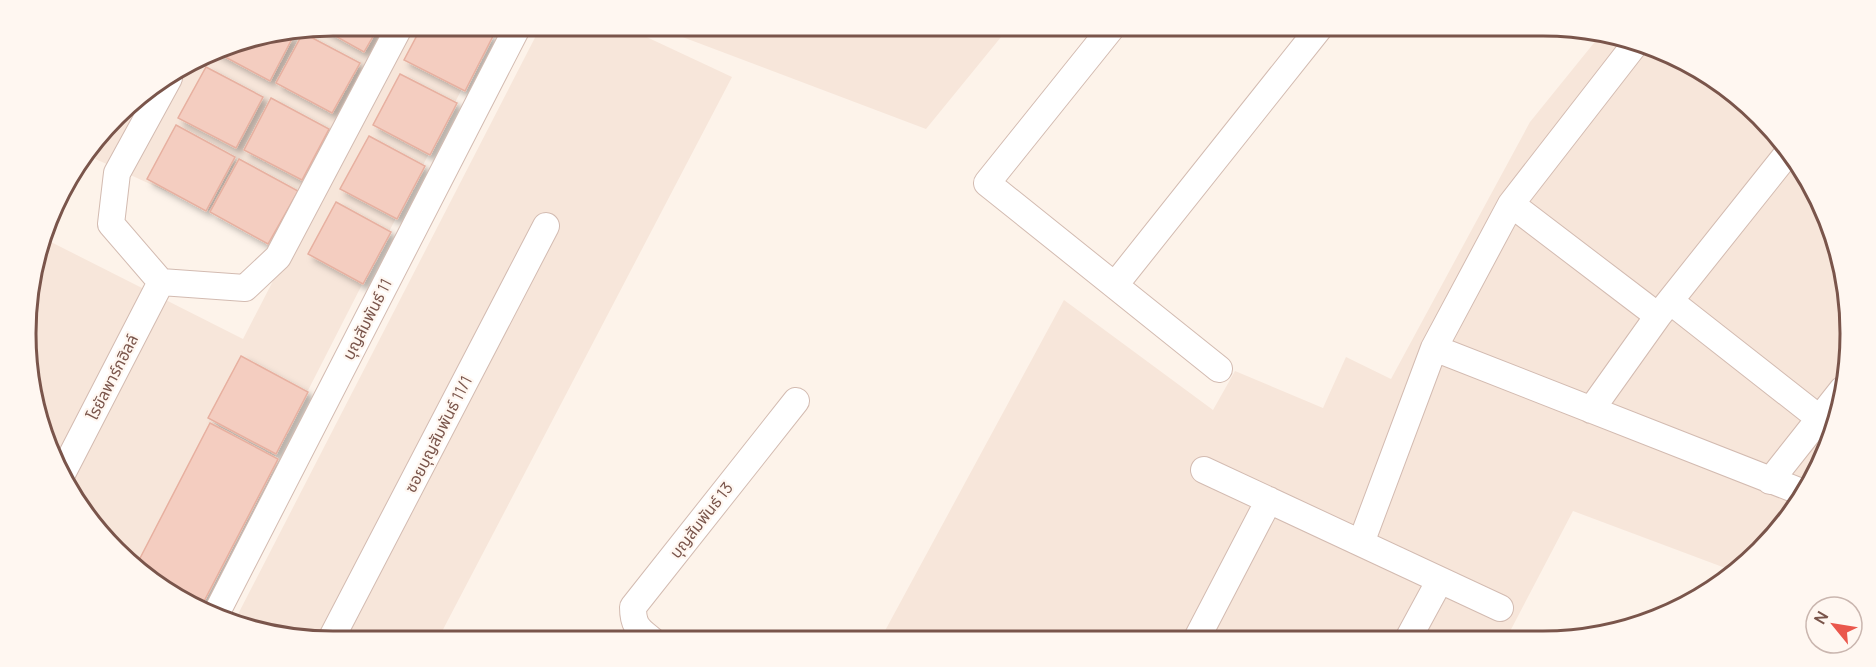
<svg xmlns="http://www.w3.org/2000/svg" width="1876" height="667" viewBox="0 0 1876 667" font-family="Manrope,'Noto Sans Thai',sans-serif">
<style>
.residential{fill:#f7e6da}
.building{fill:#f4cdc0;stroke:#e7b0a0;stroke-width:1.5;filter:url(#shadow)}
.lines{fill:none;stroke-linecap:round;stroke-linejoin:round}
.street-casing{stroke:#d3bbb1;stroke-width:28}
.street{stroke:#fff;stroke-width:26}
.labels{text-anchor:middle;stroke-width:4.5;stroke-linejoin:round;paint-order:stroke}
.street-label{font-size:16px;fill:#7a554b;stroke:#fff7f1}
.rim{fill:none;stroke:#7a554b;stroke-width:3}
</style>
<defs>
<filter id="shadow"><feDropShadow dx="5.5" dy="5.5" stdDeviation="3" flood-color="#0004"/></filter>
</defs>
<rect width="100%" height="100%" fill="#fdf3ea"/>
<path class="residential" d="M334 26H494L198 606 162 589 78 505 36 413 28 294 45 239 243 339 290 248 89 156 130 102 216 49Z
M541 26H623L732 77 437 641H333L254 631 234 622Z
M656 26H1010L926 129 656 27Z
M1602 33 1622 36 1730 89 1809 179 1848 293 1840 413 1809 488 1746 565 1736 572 1573 511 1506 639 880 640 1064 300 1213 410 1235 371 1323 408 1346 357 1391 379 1530 122Z"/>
<path class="building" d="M334 26H379L364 52 321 28Z
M422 26H474L493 36 465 91 404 60Z
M295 33 270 81 214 51 216 49Z
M303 33 360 63 332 113 276 83Z
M206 67 263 97 236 148 178 118Z
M400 74 457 103 430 155 373 125Z
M271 98 329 129 302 180 244 150Z
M176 125 235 157 206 211 147 179Z
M369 136 425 166 397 219 340 189Z
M239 159 298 191 268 244 210 212Z
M336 202 391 232 363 284 308 254Z
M241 356 308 392 276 454 208 418Z
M210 423 278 459 201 607 162 589 137 564Z"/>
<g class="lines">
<g class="street-casing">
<path id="street" d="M1113 26 987 183 1219 369
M169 78 117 173 111 224 161 282 245 288 278 257 400 26
M1511 204 1658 316
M1115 285 1321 26
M1670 301 1819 418
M1434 348 1804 493
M1591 410 1658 316 1787 154
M1204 470 1500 608
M63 472 161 282
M1770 481 1842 390
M1361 543 1434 348 1511 204 1636 43
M216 614 518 26
M1408 639 1440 580
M1196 640 1269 500
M330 641 546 226
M653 641C639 629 633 627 633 607L796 401"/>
</g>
<use href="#street" class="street"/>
</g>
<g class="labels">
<g class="street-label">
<text transform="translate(367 319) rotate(-63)" y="6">บุญสัมพันธ์ 11</text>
<text transform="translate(112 377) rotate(-63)" y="6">โรยัลพาร์กฮิลล์</text>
<text transform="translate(438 434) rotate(-63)" y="6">ซอยบุญสัมพันธ์ 11/1</text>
<text transform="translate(701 520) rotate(-52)" y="6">บุญสัมพันธ์ 13</text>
</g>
</g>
<path d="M0 0H1876V667H0ZM333 36H1543A297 297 0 0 1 1840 333V334A297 297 0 0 1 1543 631H333A297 297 0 0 1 36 334V333A297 297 0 0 1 333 36Z" fill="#fff7f1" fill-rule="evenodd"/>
<path class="rim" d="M333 36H1543A297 297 0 0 1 1840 333V334A297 297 0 0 1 1543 631H333A297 297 0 0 1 36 334V333A297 297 0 0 1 333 36Z"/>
<g transform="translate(1834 625) rotate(300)"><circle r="28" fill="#fff7f1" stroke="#cab6af" stroke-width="1.5"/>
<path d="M0-4.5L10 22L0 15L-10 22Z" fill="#ea574c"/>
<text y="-9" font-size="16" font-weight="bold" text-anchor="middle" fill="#7a554b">N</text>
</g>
</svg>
